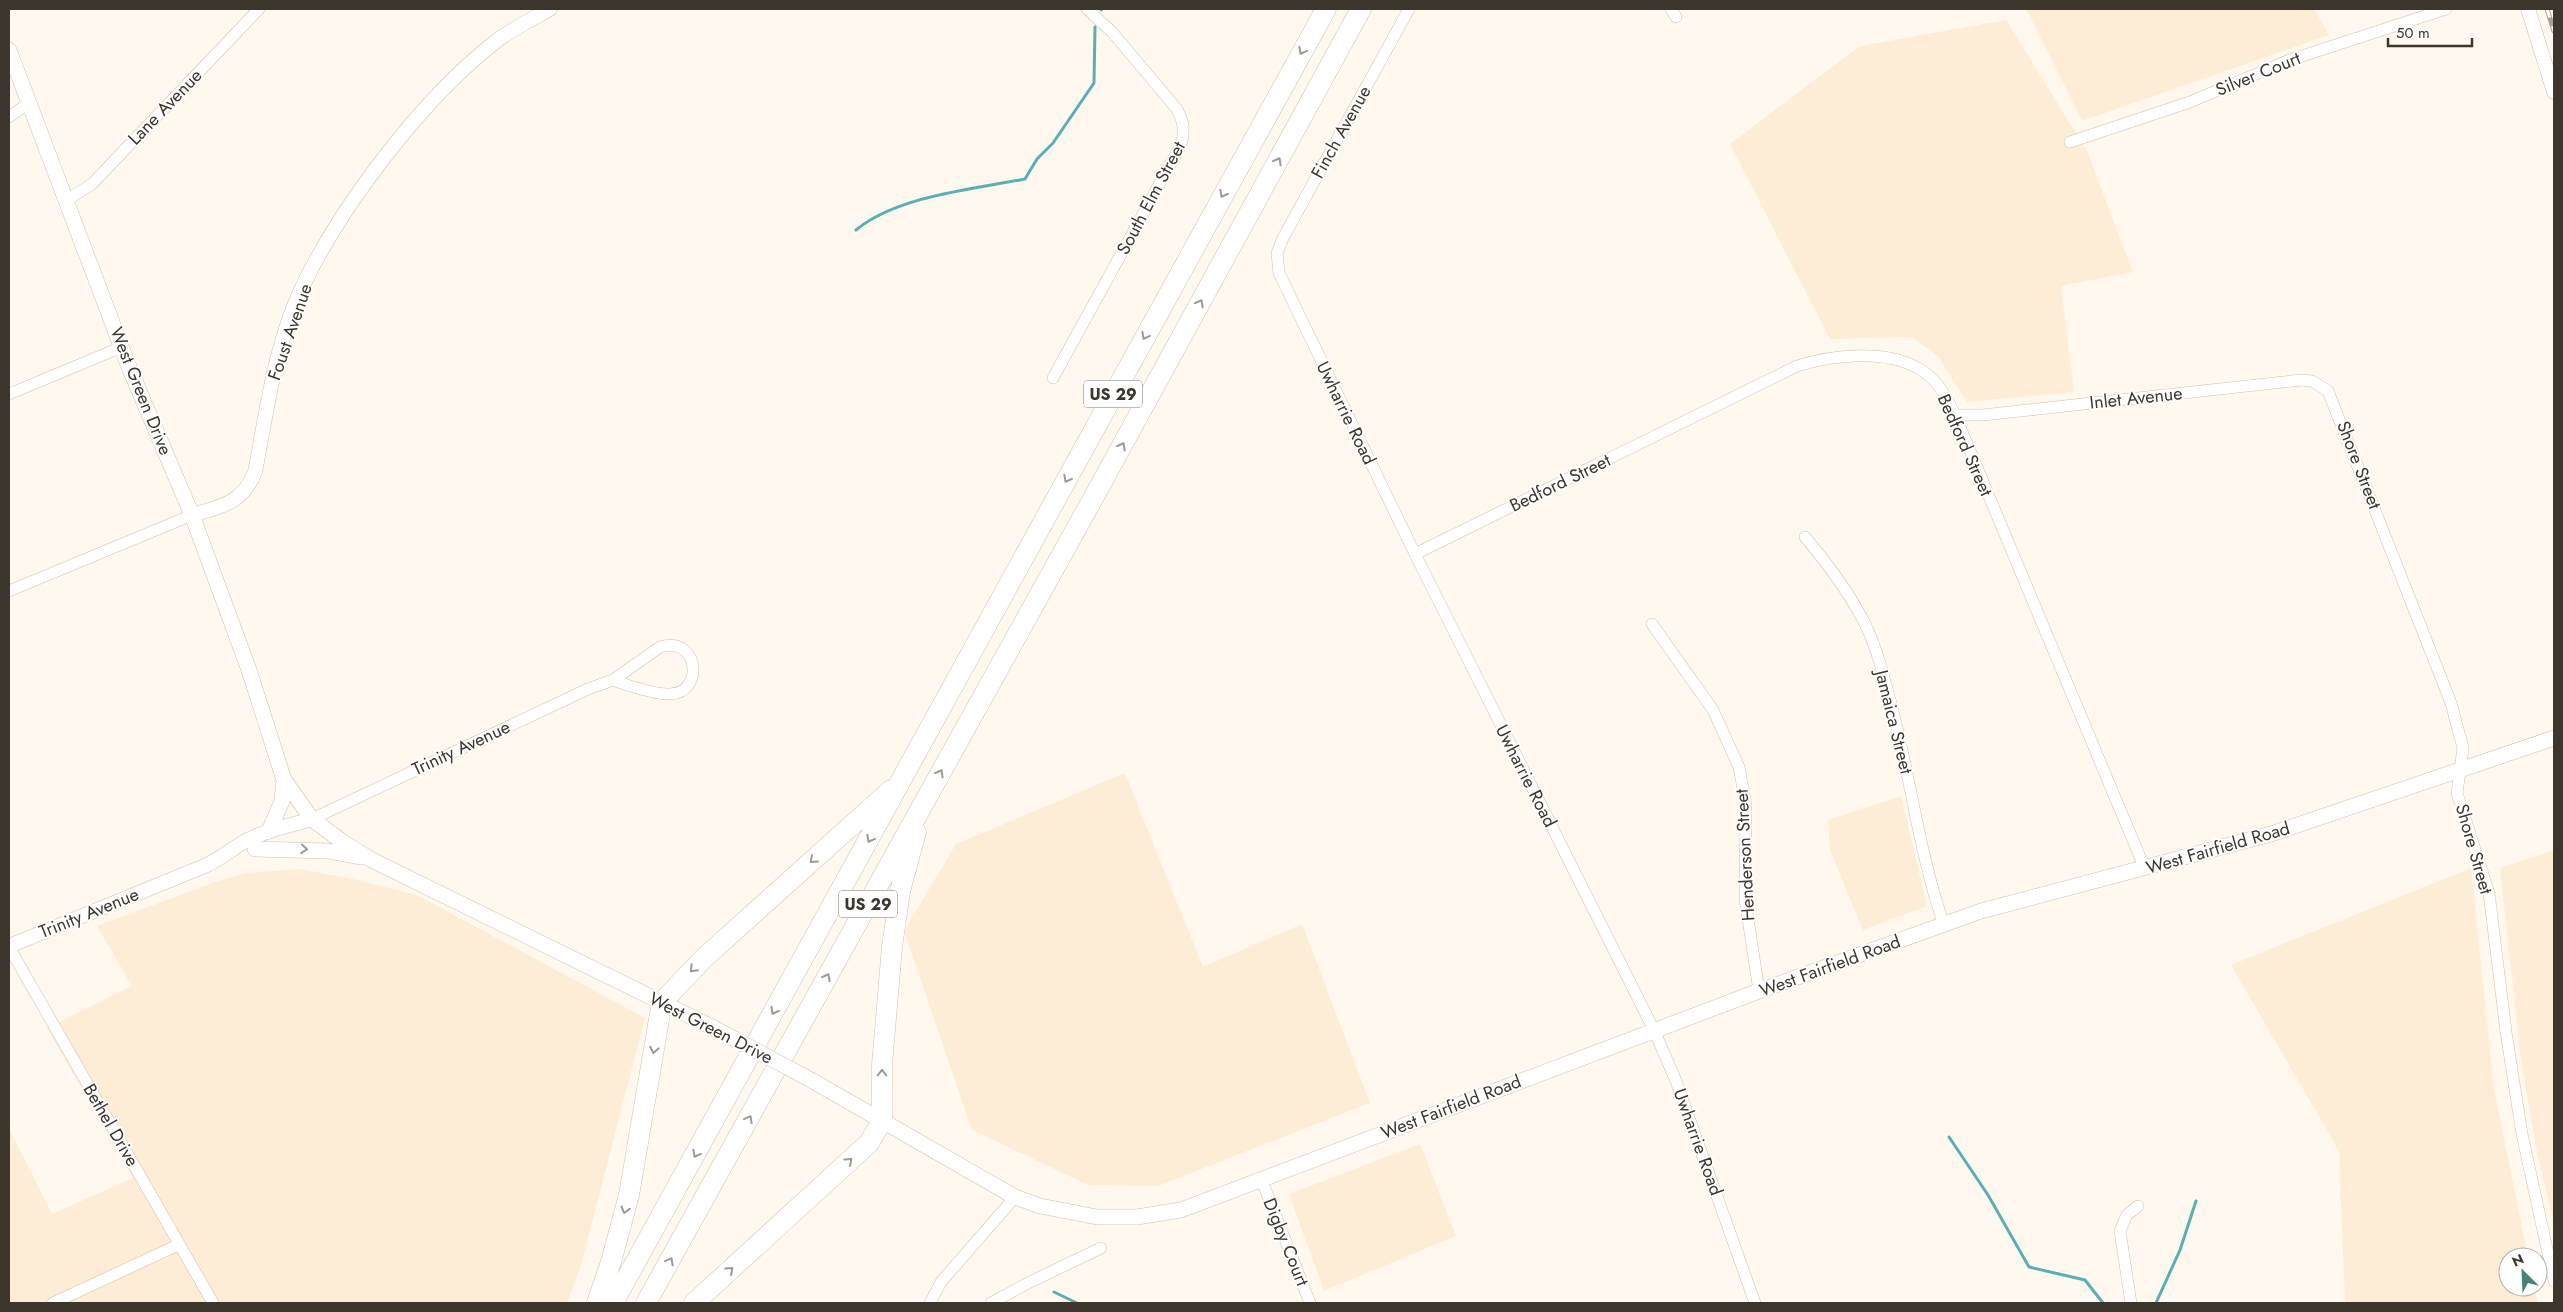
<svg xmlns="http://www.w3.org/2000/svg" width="2563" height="1312" viewBox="0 0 2563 1312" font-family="Jost,sans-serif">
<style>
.built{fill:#feedd6}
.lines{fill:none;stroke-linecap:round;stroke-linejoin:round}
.stream{stroke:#58b0b6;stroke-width:3}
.minor-casing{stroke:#d0c1ab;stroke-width:12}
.tertiary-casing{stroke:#d0c1ab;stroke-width:15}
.secondary-casing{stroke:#d0c1ab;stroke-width:16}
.motorway-casing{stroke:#d0c1ab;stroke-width:21}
.minor{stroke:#fff;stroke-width:11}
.tertiary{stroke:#fff;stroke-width:14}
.secondary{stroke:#fff;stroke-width:15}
.motorway{stroke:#fff;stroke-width:20}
.rail-casing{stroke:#a6a097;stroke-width:5}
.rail{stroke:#fff;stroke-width:3;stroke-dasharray:9;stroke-linecap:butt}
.secondary-bridge-casing{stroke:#d0c1ab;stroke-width:16;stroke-linecap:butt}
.secondary-bridge{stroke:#fff;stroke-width:15}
.oneway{stroke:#9e9a96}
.labels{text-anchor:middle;stroke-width:4;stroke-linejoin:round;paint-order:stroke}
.shield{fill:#fff;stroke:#76726c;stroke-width:1}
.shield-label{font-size:16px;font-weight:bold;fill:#3c362d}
.street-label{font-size:18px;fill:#3c362d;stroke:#fff}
</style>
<rect width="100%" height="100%" fill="#fef8ef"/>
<path class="built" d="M2026 9H2314L2329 35 2082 121Z
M2006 20 2087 151 2133 272 2061 286 2074 392 1967 402 1937 355 1911 337 1830 339 1730 144 1860 46Z
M1125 773 1203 967 1302 924 1370 1103 1158 1186 1088 1185 972 1130 904 931 956 844Z
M1901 796 1927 906 1863 930 1830 850 1828 820Z
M2554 850V1224L2537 1152 2521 1060 2500 868Z
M2471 868 2494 1089 2528 1257H2508V1287H2534L2538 1303H2345L2339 1151 2231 965Z
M299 869 353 879 417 895 645 1018 581 1265 567 1303H9V1129L52 1214 133 1178 47 1028 132 986 97 926 215 882 247 873Z
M1420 1144 1456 1236 1324 1291 1289 1194Z"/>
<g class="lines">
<path class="stream" d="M1101 10V9
M856 230C897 196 973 189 1025 179L1037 159 1053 143 1094 83 1095 27
M1949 1137 1988 1195 2029 1267 2085 1280 2103 1303
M1054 1292 1077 1303
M2156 1303 2180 1250 2196 1201"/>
<g class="minor-casing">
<path id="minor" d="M1409 9 1283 238 1277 253 1279 273 1415 554 1654 1030 1676 1081 1755 1303
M1671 9 1676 17
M9 117 29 103
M2070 142 2190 102 2287 61 2446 9
M67 200 92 184 259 9
M1053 378 1181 145C1185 131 1184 121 1176 108L1112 32 1087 9
M9 394 122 347
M1955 415H1983L2301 380 2312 381 2328 391 2451 703 2463 748 2457 793 2489 893 2506 1032 2522 1134 2554 1281
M1805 537C1827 563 1846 588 1862 618 1875 642 1882 670 1889 696 1910 772 1918 850 1944 925
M1415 554 1797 366C1832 355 1884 349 1918 368 1936 377 1947 397 1955 415L2145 869
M9 591 192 515
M1652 624 1713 710 1739 767 1746 805 1745 899 1759 991
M312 819 588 689 613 680 660 647C699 635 705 693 670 694 658 695 625 685 613 680
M9 947 213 1303
M1262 1181 1310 1303
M53 1303 178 1245
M930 1303 941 1282 1015 1197
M991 1303 1030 1282 1101 1248
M2131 1303 2120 1231 2127 1215 2138 1206"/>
</g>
<g class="tertiary-casing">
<path id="tertiary" d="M2528 9 2554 92
M192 515C222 506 242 504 255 472 266 416 273 359 294 306 331 217 419 102 495 42 512 29 532 19 550 9
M9 946 207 865C221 858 232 849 244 842 265 830 289 826 312 819"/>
</g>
<g class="secondary-casing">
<path id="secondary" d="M9 50 129 367 192 515 249 670 284 780 312 819 344 843 372 860 714 1028
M269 831 282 801 284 780
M255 849 328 851 360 857
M811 1080 1015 1197 1040 1206 1097 1217H1137L1181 1210 1759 991 1981 911 2271 834 2554 738"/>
</g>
<g class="motorway-casing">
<path id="motorway" d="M597 1303 611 1262 629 1195 662 1002 704 958 891 790
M613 1303 1326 9
M646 1303 1090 504 1361 9
M694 1303 869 1143 882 1121V1065L892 947 900 891 916 832"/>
</g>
<use href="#minor" class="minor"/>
<use href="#tertiary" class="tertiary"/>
<use href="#secondary" class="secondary"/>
<use href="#motorway" class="motorway"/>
<g class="rail-casing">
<path id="rail" d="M2547 9 2554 31"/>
</g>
<use href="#rail" class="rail"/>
<g class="secondary-bridge-casing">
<path id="secondary-bridge" d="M714 1028 811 1080"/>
</g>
<use href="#secondary-bridge" class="secondary-bridge"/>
</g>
<defs><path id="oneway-chevron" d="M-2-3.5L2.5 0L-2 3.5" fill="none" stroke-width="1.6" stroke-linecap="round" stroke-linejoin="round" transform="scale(1.25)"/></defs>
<g class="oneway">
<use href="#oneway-chevron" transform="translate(1302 51) rotate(119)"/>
<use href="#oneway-chevron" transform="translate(1278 161) rotate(-61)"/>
<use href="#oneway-chevron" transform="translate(1223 194) rotate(119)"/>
<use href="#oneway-chevron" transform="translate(1200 303) rotate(-61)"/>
<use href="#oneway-chevron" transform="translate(1145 336) rotate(119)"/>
<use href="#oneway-chevron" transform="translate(1122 446) rotate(-61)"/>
<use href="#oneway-chevron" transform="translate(1067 479) rotate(118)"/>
<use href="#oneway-chevron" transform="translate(940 773) rotate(-61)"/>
<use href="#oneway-chevron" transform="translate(870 839) rotate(119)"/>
<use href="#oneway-chevron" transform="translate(304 849) rotate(4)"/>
<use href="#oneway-chevron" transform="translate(813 860) rotate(138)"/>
<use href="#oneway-chevron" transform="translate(693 969) rotate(134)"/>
<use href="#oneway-chevron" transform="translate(827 977) rotate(-61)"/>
<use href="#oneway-chevron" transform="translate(774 1011) rotate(119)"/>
<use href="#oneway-chevron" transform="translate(654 1050) rotate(100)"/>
<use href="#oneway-chevron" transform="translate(882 1073) rotate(-90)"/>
<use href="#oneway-chevron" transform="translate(749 1119) rotate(-61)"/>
<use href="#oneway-chevron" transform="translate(696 1154) rotate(119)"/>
<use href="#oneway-chevron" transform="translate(849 1161) rotate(-42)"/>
<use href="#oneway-chevron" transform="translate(625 1210) rotate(105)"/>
<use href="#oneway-chevron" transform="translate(670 1261) rotate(-61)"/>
<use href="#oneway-chevron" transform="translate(730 1270) rotate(-42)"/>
</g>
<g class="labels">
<g class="shield">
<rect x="1084" y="380.5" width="58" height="27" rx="4"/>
<rect x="839" y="890.5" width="58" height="27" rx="4"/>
</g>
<g class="shield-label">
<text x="1113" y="400">US 29</text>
<text x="868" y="910">US 29</text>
</g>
<g class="street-label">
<text transform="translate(2258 74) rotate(-22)" y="6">Silver Court</text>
<text transform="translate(165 107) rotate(-46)" y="6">Lane Avenue</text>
<text transform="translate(1341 132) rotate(-61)" y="6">Finch Avenue</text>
<text transform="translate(1151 198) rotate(-62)" y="6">South Elm Street</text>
<text transform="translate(290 332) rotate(-71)" y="6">Foust Avenue</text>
<text transform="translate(141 391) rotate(68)" y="6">West Green Drive</text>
<text transform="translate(2136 398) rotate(-6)" y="6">Inlet Avenue</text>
<text transform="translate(1346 413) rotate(64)" y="6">Uwharrie Road</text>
<text transform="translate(1965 445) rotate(66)" y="6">Bedford Street</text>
<text transform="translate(2359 465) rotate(69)" y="6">Shore Street</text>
<text transform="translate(1560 483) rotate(-26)" y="6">Bedford Street</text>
<text transform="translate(1894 722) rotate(76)" y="6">Jamaica Street</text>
<text transform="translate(461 748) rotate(-25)" y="6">Trinity Avenue</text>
<text transform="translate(1526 776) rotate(63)" y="6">Uwharrie Road</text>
<text transform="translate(2218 848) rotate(-16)" y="6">West Fairfield Road</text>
<text transform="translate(2474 849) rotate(74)" y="6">Shore Street</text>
<text transform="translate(1745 855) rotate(-93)" y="6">Henderson Street</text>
<text transform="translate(89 913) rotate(-22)" y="6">Trinity Avenue</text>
<text transform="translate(1830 966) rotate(-20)" y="6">West Fairfield Road</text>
<text transform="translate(711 1028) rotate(27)" y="6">West Green Drive</text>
<text transform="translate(1451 1107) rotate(-21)" y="6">West Fairfield Road</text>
<text transform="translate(111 1125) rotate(60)" y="6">Bethel Drive</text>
<text transform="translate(1698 1142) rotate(70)" y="6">Uwharrie Road</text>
<text transform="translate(1286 1242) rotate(68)" y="6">Digby Court</text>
</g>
</g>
<rect width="2563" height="1312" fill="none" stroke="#3c362d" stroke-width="20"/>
<g transform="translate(2523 1272) rotate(336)"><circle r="24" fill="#ffffff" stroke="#b1afab"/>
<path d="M0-4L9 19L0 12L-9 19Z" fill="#438678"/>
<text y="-8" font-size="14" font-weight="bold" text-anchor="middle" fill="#3c362d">N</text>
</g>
<path d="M2388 38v8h84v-8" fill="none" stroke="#3c362d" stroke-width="2.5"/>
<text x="2396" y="38" font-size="15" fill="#3c362d" stroke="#ffffff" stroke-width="4" paint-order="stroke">50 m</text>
</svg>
